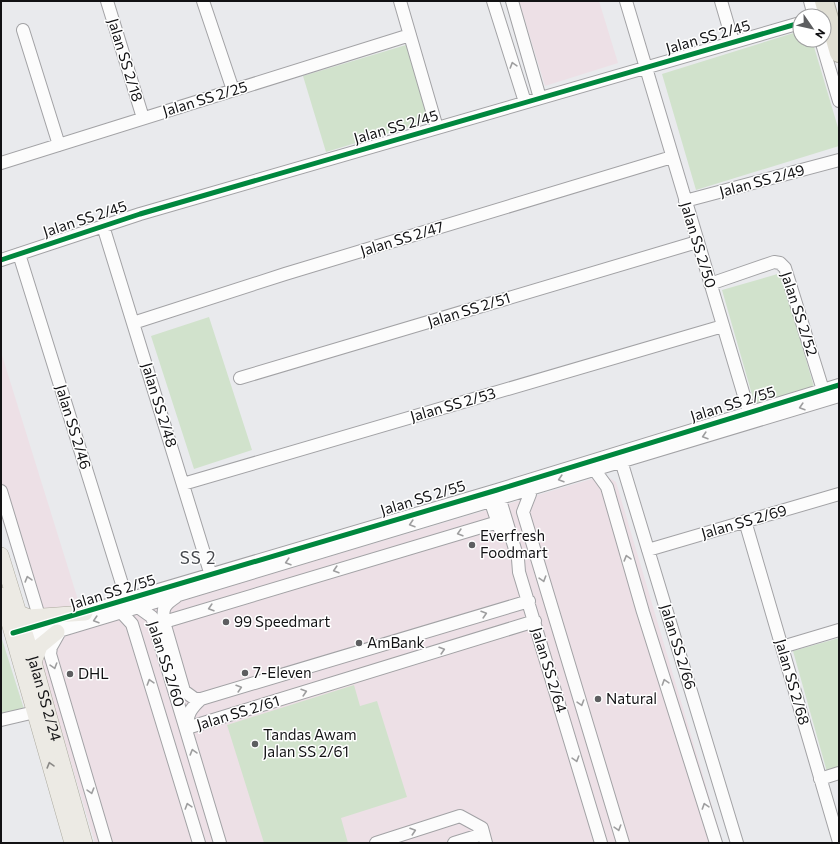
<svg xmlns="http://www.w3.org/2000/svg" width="840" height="844" viewBox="0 0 840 844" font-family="Commissioner,sans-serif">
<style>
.commercial{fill:#ede0e6}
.green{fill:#d1e2cc}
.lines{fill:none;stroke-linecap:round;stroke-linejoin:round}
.minor-casing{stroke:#a2a2a5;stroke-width:14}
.major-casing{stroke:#acaa9f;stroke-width:16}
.highway-casing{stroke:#acaa9f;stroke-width:20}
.minor{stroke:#fcfcfc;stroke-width:12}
.major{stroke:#eceae4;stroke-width:15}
.highway{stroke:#e1dfd4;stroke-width:18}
.cycleway-casing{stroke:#fff;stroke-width:8}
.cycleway{stroke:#00873e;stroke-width:5}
.oneway{stroke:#9e9e9f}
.oneway2{stroke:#8a8986}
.poi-dot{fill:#5d5e60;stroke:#fff;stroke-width:1.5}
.labels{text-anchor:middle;stroke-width:3;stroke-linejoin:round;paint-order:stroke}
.street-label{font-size:15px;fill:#121214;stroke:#fff}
.poi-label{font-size:15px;fill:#121214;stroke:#fff;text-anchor:start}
.quarter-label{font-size:17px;letter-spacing:1px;fill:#47494e;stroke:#fff}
</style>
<rect width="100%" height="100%" fill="#e9eaed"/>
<path class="commercial" d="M519 1H599L618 63 545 86Z
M1 352 79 603 50 612 29 603 1 516Z
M605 475 616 482 723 843H95L40 659 51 639Z"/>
<path class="green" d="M800 31V40H812L839 131V146L696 190 662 74Z
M406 45 429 121 326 152 303 76Z
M781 273 814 387 755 405 722 290Z
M209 317 252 450 194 469 151 336Z
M1 636 24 709 1 716Z
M839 638V768L827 772 793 651Z
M354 685 360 706 377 701 407 797 341 818 348 843H264L227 725Z"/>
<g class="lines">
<g class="minor-casing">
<path id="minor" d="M107 1 143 118
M203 1 233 90
M400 1 437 128
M493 1 525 102
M512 1 540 98
M626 1 751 419
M721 1 733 42
M810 1 814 16
M23 30 59 145
M821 40 839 101
M1 163 410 35
M685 201 839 160
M103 226 213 582
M19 254 127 600
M1 260 140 214 800 23
M710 284 774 262 780 263 785 268 823 390
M133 323 285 274 672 157
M240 378 697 242
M619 454 737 843
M594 469 607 487 643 612 716 843
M183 484 723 326
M529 488 530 494 523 512 623 843
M497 490 518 559 519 572 601 843
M1 491 39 616
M488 494 500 529
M745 521 839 842
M648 550 839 494
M176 597C164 605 162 608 164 622L184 691 195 699H201
M138 607 152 617 220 843
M121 612 132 624 199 843
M164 622 498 522
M60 631 51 647 50 654 106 843
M16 632 497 490 839 385
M19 643 839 396
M782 647 839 630
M1 720 35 712
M187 728C187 714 191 708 201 699L529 601
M187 728 535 621
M820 779 839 773
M376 843 460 816 482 828 486 843
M454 843 483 834"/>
</g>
<g class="major-casing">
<g id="major">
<path id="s1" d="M1 555 34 662 85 843"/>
<path d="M1 595 72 843"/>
<path d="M19 613 29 617 85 613"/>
<path d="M34 662 40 646 57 632"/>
</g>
</g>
<g class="highway-casing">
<path id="highway" d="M824 1 839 53"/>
</g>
<use href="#minor" class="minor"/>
<use href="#major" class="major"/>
<use href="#highway" class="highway"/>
<g class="cycleway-casing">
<path id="cycleway" d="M1 260 140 214 800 23
M13 633 497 490 839 385"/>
</g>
<use href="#cycleway" class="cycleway"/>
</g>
<defs><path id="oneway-chevron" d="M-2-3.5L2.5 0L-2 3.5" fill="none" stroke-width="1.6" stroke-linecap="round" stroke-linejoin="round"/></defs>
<g class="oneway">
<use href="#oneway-chevron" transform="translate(513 65) rotate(-107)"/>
<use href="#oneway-chevron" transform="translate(802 407) rotate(163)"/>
<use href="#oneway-chevron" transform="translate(705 436) rotate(163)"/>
<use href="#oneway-chevron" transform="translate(561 479) rotate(163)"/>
<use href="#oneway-chevron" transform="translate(412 524) rotate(163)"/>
<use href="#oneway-chevron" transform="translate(460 533) rotate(164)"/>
<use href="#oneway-chevron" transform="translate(627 558) rotate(-106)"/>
<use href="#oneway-chevron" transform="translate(288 562) rotate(163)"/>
<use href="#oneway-chevron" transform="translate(336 570) rotate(163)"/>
<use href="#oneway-chevron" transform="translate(28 579) rotate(-106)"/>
<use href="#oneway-chevron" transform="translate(543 579) rotate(73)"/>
<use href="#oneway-chevron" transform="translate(211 608) rotate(163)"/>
<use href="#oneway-chevron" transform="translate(484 614) rotate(-17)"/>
<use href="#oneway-chevron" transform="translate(96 620) rotate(163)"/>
<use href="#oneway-chevron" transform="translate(442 650) rotate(-17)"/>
<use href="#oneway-chevron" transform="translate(54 666) rotate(73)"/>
<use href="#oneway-chevron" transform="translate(150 682) rotate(-107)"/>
<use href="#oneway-chevron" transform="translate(665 682) rotate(-108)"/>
<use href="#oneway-chevron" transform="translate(239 688) rotate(-17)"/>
<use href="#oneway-chevron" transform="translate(304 692) rotate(-17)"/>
<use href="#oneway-chevron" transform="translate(581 703) rotate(73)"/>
<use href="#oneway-chevron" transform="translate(193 752) rotate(-106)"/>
<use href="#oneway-chevron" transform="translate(576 759) rotate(73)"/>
<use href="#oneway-chevron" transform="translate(91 791) rotate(74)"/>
<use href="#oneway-chevron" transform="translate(188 806) rotate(-107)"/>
<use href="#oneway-chevron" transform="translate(705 806) rotate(-108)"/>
<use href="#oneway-chevron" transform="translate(618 828) rotate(73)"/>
<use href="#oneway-chevron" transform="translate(413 831) rotate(-18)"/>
</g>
<use class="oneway2" href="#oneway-chevron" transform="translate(50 765) rotate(-106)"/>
<g class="poi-dot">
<circle cx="472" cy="545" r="4"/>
<circle cx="226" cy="622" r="4"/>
<circle cx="359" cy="643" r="4"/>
<circle cx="245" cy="673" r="4"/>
<circle cx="70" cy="674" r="4"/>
<circle cx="598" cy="699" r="4"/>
<circle cx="255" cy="744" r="4"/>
</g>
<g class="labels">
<g class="street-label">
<text transform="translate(708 37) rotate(-16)" y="5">Jalan SS 2/45</text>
<text transform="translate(125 60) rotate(73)" y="5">Jalan SS 2/18</text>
<text transform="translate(205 99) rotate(-17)" y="5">Jalan SS 2/25</text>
<text transform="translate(396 127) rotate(-16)" y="5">Jalan SS 2/45</text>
<text transform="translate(762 181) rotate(-15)" y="5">Jalan SS 2/49</text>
<text transform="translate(85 219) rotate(-18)" y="5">Jalan SS 2/45</text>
<text transform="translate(402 239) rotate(-17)" y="5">Jalan SS 2/47</text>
<text transform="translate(698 245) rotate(73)" y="5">Jalan SS 2/50</text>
<text transform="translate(469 310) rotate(-17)" y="5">Jalan SS 2/51</text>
<text transform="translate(799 314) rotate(72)" y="5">Jalan SS 2/52</text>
<text transform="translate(733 404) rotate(-17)" y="5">Jalan SS 2/55</text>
<text transform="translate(159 405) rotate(73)" y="5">Jalan SS 2/48</text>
<text transform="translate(453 405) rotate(-16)" y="5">Jalan SS 2/53</text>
<text transform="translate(73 427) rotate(73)" y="5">Jalan SS 2/46</text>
<text transform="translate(423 498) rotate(-17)" y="5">Jalan SS 2/55</text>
<text transform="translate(744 522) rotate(-16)" y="5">Jalan SS 2/69</text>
<text transform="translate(113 592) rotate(-17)" y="5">Jalan SS 2/55</text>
<text transform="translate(678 647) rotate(73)" y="5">Jalan SS 2/66</text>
<text transform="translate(166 664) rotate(72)" y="5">Jalan SS 2/60</text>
<text transform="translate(549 670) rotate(73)" y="5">Jalan SS 2/64</text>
<text transform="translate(792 682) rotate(74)" y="5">Jalan SS 2/68</text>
<text dy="5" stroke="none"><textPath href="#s1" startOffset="150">Jalan SS 2/24</textPath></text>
<text transform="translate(238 713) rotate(-17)" y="5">Jalan SS 2/61</text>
</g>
<g class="poi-label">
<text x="480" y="541">Everfresh<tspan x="480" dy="17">Foodmart</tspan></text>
<text x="234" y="627">99 Speedmart</text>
<text x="367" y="648">AmBank</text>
<text x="253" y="678">7-Eleven</text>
<text x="78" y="679">DHL</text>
<text x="606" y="704">Natural</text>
<text x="263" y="740">Tandas Awam<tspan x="263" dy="17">Jalan SS 2/61</tspan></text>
</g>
<g class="quarter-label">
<text x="198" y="564">SS 2</text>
</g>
</g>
<rect width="840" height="844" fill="none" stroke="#121214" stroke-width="4"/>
<g transform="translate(812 28) rotate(124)"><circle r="19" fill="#ffffff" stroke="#a0a0a1"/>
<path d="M0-3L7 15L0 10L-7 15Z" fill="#5d5e60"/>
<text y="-6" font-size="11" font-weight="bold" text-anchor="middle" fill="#121214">N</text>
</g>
</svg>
